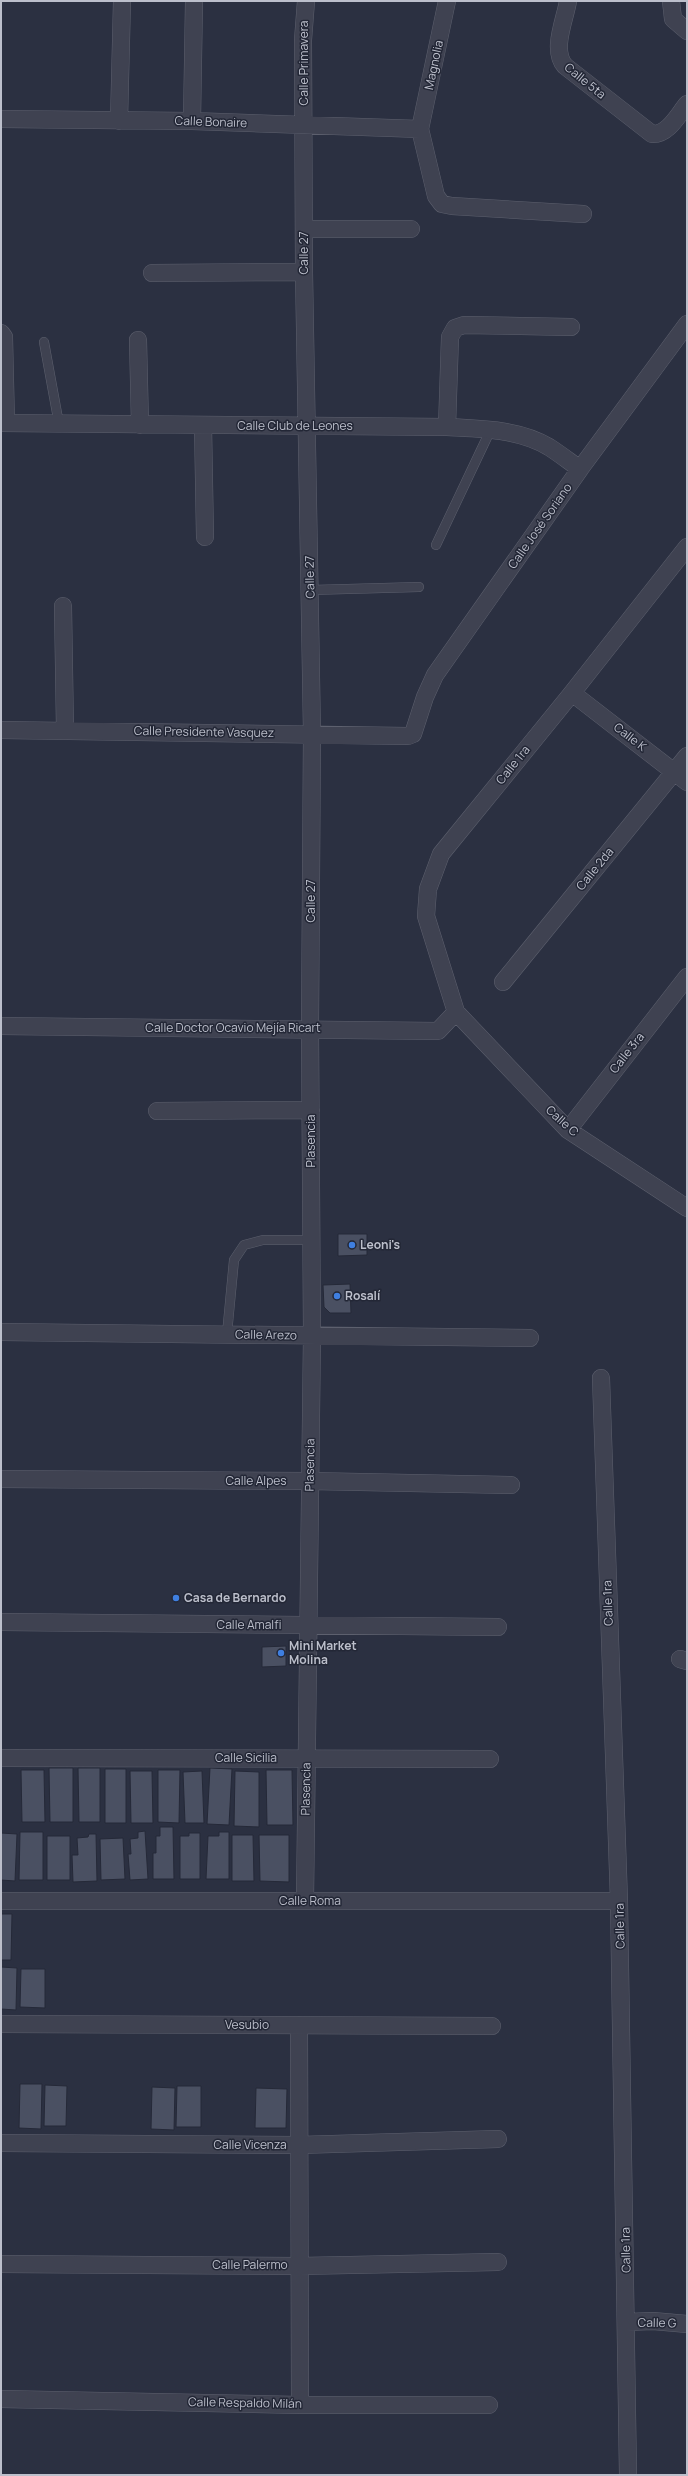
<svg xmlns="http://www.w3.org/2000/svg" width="688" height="2476" viewBox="0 0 688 2476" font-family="Manrope,sans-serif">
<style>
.building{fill:#4a5062;stroke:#252938}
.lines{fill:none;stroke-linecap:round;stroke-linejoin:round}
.service-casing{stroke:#5d606e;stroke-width:10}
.minor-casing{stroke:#5d606e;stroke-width:18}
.service{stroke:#3f4251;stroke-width:9}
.minor{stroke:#3f4251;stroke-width:17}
.shop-dot{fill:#3f7fe0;stroke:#232736;stroke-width:1.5}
.labels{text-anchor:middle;stroke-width:3;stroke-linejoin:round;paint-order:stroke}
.street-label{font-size:12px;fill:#bcbfcb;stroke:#232736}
.poi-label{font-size:12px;font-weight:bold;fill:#bcbfcb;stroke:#232736;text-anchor:start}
</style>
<rect width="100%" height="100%" fill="#2b3041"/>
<path class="building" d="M338 1234H367V1255L338 1256Z
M350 1284 351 1313H330L324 1307 323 1285Z
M286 1646V1666L262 1667V1647Z
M49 1768H73V1822H50Z
M78 1768H100V1822H79Z
M210 1768 232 1769 229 1825 207 1824Z
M105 1769H126V1823H105Z
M21 1770H44L45 1822H22Z
M158 1770H180L179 1823 158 1822Z
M266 1770H292L293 1825H267Z
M130 1771H152L153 1823H131Z
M202 1771 204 1823H185L183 1772Z
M235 1771 259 1772V1827L234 1826Z
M160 1827H173L174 1879H153V1853H156V1836H160Z
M145 1831 148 1879 130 1880 128 1854H131L130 1839 138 1838V1832Z
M20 1832H43V1880H19Z
M219 1832H229V1879H206L208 1836H219Z
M1 1833 17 1834 15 1881 1 1880Z
M189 1833H200V1879H180V1836H189Z
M89 1834H96L97 1881 73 1882 72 1855H78L77 1838 88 1837Z
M232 1835H253L254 1881H232Z
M259 1835H289V1882L260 1881Z
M47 1836H70V1880H47Z
M123 1838 125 1879 101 1880 100 1839Z
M1 1914H12L11 1960H1Z
M1 1967 17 1968 16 2010 1 2009Z
M21 1969H45V2008L20 2007Z
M20 2084H42L41 2129 19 2128Z
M45 2085 67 2086 66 2126H44Z
M177 2086H201V2127H176Z
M152 2087 175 2088 174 2130 151 2129Z
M256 2088 287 2089 286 2128H255Z"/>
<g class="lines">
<g class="service-casing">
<path id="service" d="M44 342 59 424
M436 545 491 429
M311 590 419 587
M227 1334 234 1260 244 1245 263 1240H311"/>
</g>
<g class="minor-casing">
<path id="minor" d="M447 1 420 129 436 196 442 204 452 206 583 214
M568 1C565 20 551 50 565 66L652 134C668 135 678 115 687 104
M671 1 673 19 687 31
M1 119 192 121 420 129
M119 121 122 1
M192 121 194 1
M304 229H411
M152 273 304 272
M1 333 4 337 6 423
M138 340 140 425
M1 423 447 427C482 429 519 429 549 447 560 454 570 462 580 469
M203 425 205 537
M447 427 450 337 455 328 464 325 571 327
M687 547 572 693 441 854 428 889 426 916 456 1012 568 1130 687 1208
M63 606 65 730
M572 693 687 782
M1 730 408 736 413 734 425 697 435 675 580 469 687 324
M503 982 687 756
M1 1026 438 1031 456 1012
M157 1111 311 1110
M568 1130 687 977
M1 1332 530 1338
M601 1378 619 1901 628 2475
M1 1479 310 1481 511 1485
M1 1622 498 1627
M680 1659 687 1661
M1 1758 490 1759
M1 1901H619
M305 1901 312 1335 310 1028 312 733 304 272 303 40 306 1
M1 2024 492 2026
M299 2025 300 2405
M1 2143 299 2145 498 2139
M1 2264 300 2266 498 2262
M627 2322 653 2321 687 2324
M1 2399 300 2405H489"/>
</g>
<use href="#service" class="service"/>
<use href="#minor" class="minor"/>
</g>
<g class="shop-dot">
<circle cx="352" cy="1245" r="4"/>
<circle cx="337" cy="1296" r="4"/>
<circle cx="176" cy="1598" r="4"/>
<circle cx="281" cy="1653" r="4"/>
</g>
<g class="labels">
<g class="street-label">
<text transform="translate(304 63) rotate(-90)" y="4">Calle Primavera</text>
<text transform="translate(434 65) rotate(-78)" y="4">Magnolia</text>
<text transform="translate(585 81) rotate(39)" y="4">Calle 5ta</text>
<text transform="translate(211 122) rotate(2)" y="4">Calle Bonaire</text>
<text transform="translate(304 253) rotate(-90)" y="4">Calle 27</text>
<text x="295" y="430">Calle Club de Leones</text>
<text transform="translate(540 526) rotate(-55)" y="4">Calle José Soriano</text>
<text transform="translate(310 577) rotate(-91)" y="4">Calle 27</text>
<text transform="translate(204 732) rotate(1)" y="4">Calle Presidente Vasquez</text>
<text transform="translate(630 737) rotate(38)" y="4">Calle K</text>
<text transform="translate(513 765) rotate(-51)" y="4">Calle 1ra</text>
<text transform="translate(595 869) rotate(-51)" y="4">Calle 2da</text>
<text transform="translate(311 901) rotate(-90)" y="4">Calle 27</text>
<text x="233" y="1032">Calle Doctor Ocavio Mejía Ricart</text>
<text transform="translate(627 1053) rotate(-52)" y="4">Calle 3ra</text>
<text transform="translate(562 1121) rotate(42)" y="4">Calle C</text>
<text transform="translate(311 1141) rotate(-90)" y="4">Plasencia</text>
<text transform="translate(266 1335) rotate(1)" y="4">Calle Arezo</text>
<text transform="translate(310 1465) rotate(-89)" y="4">Plasencia</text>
<text x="256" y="1485">Calle Alpes</text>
<text transform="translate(608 1603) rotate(-92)" y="4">Calle 1ra</text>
<text x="249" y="1629">Calle Amalfi</text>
<text x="246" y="1762">Calle Sicilia</text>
<text transform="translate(306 1789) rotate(-89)" y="4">Plasencia</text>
<text x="310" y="1905">Calle Roma</text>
<text transform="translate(620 1926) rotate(-91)" y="4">Calle 1ra</text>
<text x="247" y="2029">Vesubio</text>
<text x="250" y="2149">Calle Vicenza</text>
<text transform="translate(626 2250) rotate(-91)" y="4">Calle 1ra</text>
<text x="250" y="2269">Calle Palermo</text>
<text transform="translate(657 2323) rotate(1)" y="4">Calle G</text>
<text transform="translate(245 2403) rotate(1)" y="4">Calle Respaldo Milán</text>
</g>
<g class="poi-label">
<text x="360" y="1249">Leoni's</text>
<text x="345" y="1300">Rosalí</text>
<text x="184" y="1602">Casa de Bernardo</text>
<text x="289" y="1650">Mini Market<tspan x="289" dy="14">Molina</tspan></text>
</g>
</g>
<rect width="688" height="2476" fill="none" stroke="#bcbfcb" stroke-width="4"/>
</svg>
